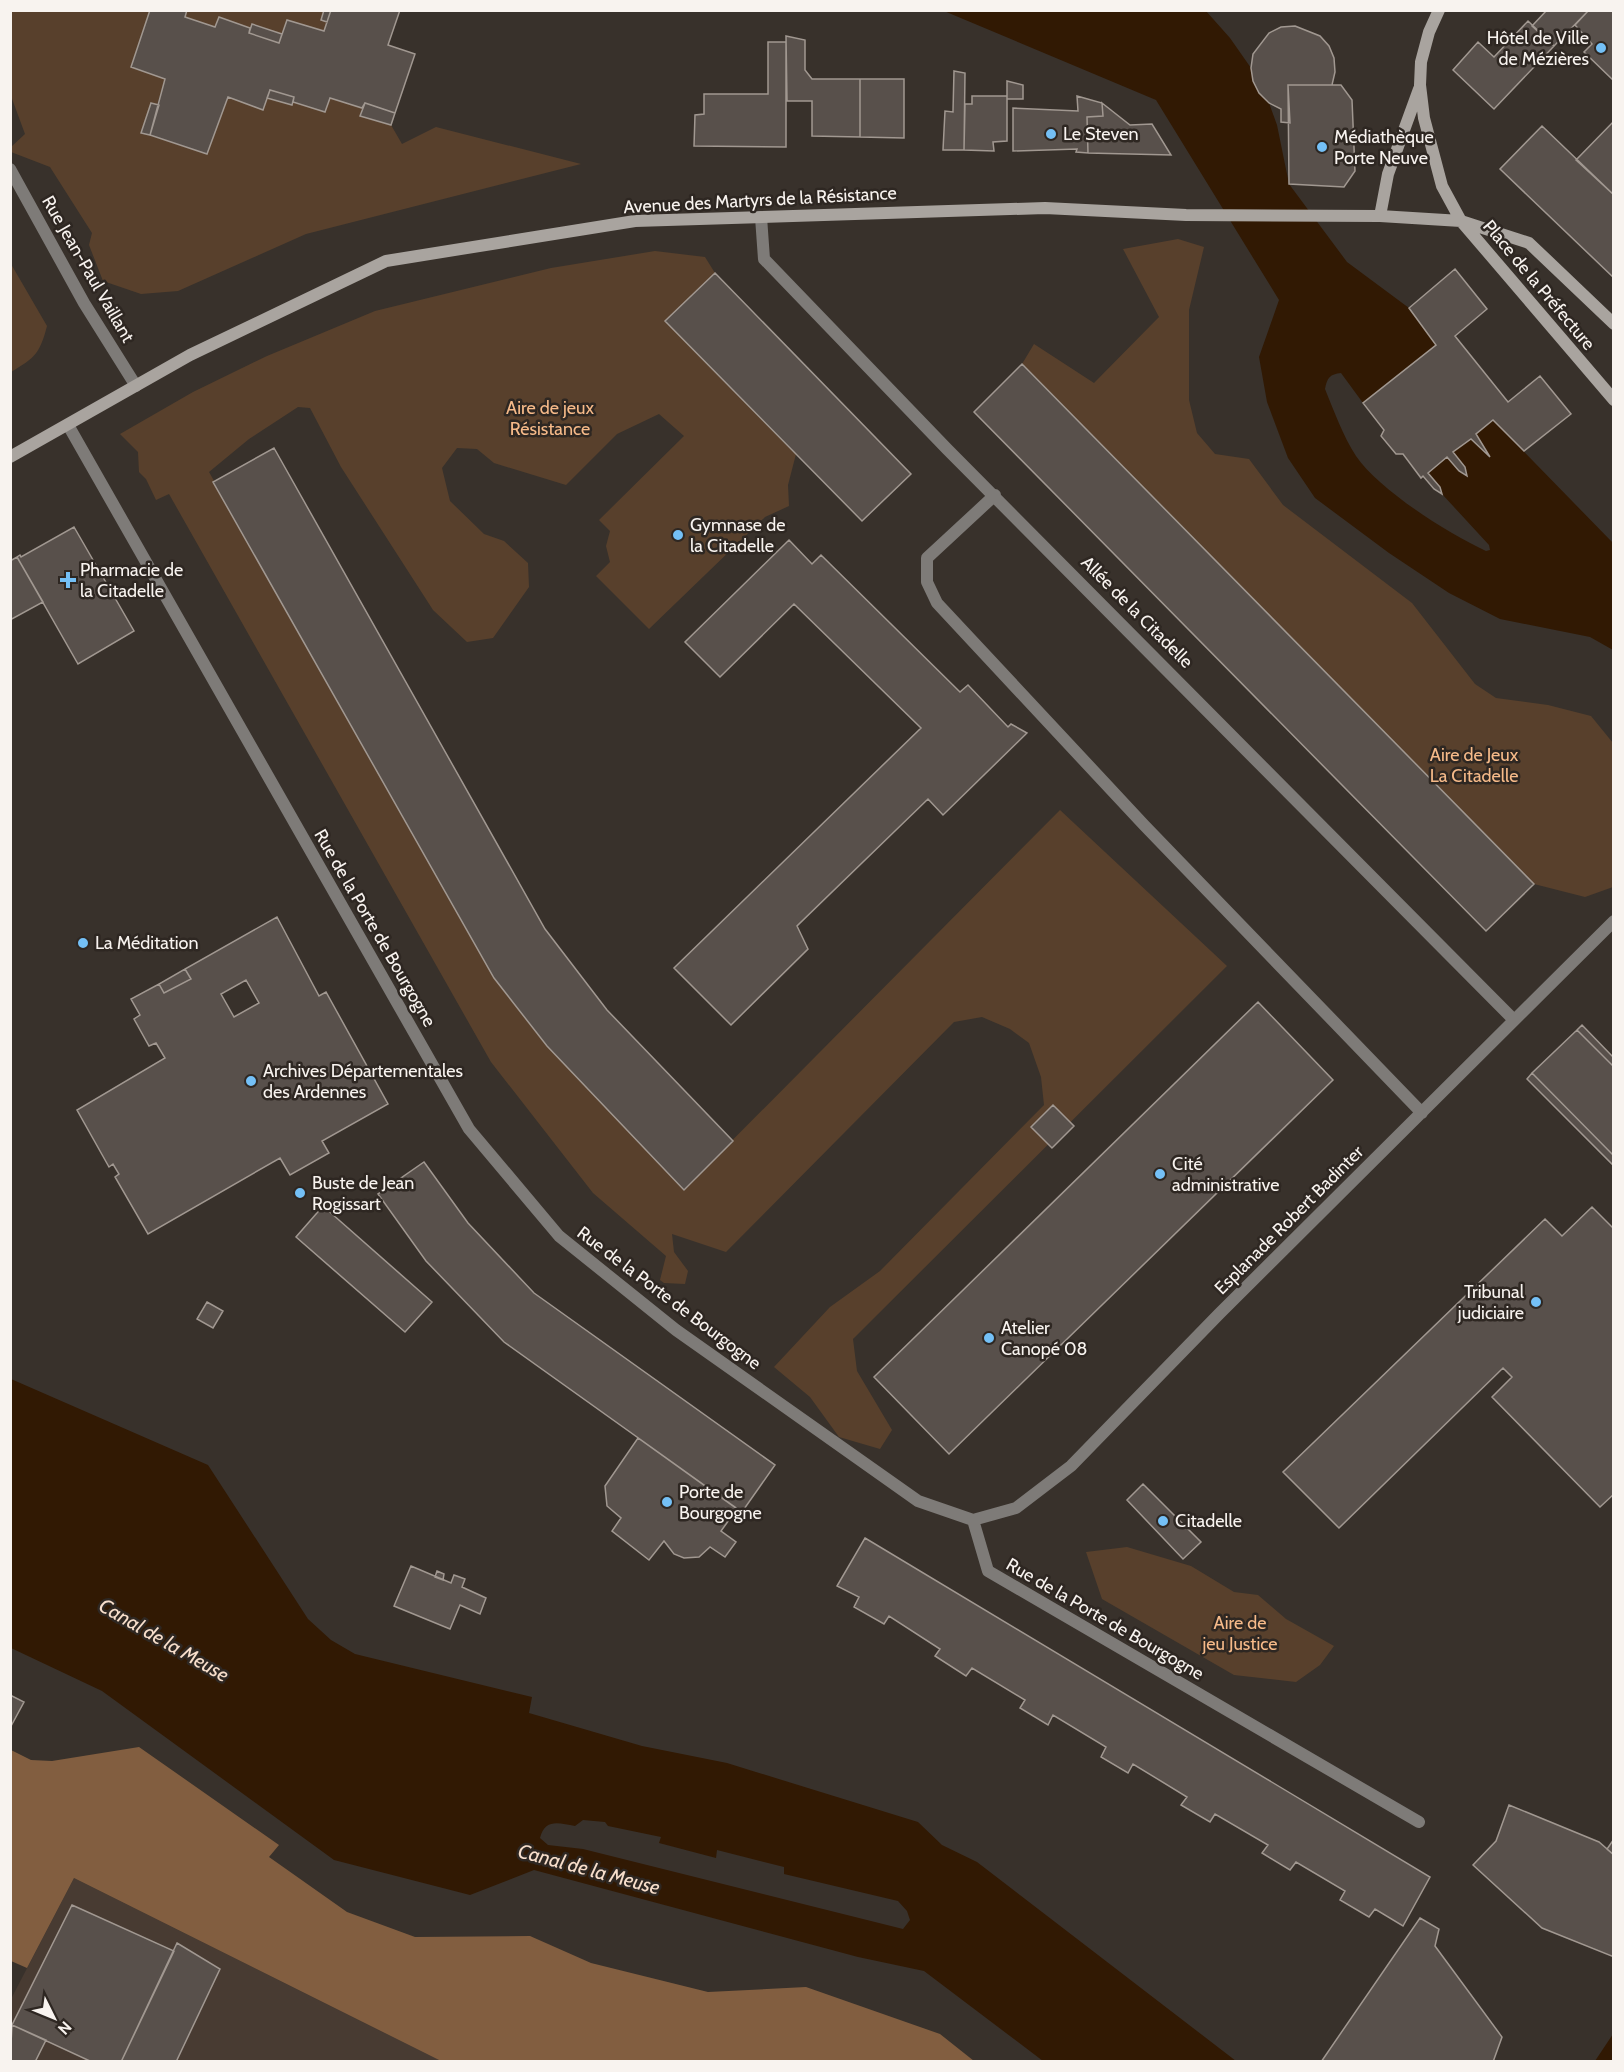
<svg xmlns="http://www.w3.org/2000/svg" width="1624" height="2072" viewBox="0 0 1624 2072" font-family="Cabin,sans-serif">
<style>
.built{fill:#483b32}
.green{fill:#58402c}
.forest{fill:#825e40}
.water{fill:#311903;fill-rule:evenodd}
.building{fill:#58504b;stroke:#a19891;stroke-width:1.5;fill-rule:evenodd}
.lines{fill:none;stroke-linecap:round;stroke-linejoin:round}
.minor{stroke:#7e7b78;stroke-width:12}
.secondary{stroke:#a9a49f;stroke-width:12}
.poi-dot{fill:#74c0f6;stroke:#2e2722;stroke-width:2}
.labels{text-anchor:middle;stroke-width:5;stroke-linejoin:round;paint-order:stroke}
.poi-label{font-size:18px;fill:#f8f3ef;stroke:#2e2722;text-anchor:start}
.street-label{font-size:18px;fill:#f8f3ef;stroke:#2e2722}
.park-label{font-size:18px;fill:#f6ba89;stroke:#2e2722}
.water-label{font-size:20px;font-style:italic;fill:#f7decb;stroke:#2e2722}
</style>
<rect width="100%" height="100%" fill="#38312b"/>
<path class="built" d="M74 1878 441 2061 11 2062V1999Z"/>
<path class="green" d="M187 10H324L321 19 327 22 324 31 282 34 252 24 250 28 219 17 215 27 185 17Z
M11 11H150L165 79 157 105 151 103 142 133 207 154 228 97 263 110 267 98 292 105 293 102 325 112 330 98 362 108 360 116 391 125 402 144 436 127 581 164 306 234 178 291 141 294 103 281 89 245 92 233 50 167 11 152V147L25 134 11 96Z
M1178 239 1204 247 1189 310V400L1197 433 1215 454 1249 459 1283 505 1412 603 1475 684 1496 698 1548 705 1591 716 1613 743V887L1585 897 1534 884 1022 364 1034 344 1094 383 1159 317 1123 249Z
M655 251 705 257 715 273 666 321 796 454 788 485 789 506 765 517 649 629 596 576 610 562 606 546 610 531 599 520 684 436 659 414 617 434 566 485 494 463 477 449 457 448 442 468 450 501 484 534 504 541 528 563 529 587 493 638 467 642 433 610 341 467 310 408 298 407 249 439 209 472 494 978 547 1046 684 1189 1060 810 1227 966 853 1339 857 1371 892 1430 880 1449 839 1437 810 1397 774 1367 830 1307 880 1271 1044 1105 1041 1077 1029 1043 1010 1029 982 1017 954 1022 726 1252 672 1234 674 1252 688 1271 685 1284 664 1283 660 1280 666 1256 593 1193 491 1062 169 494 156 500 146 479 139 472 138 452 120 434 193 392 267 356 375 311 551 268Z
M11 264 47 326C40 353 35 358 11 372Z
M1127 1547 1191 1566 1234 1592 1258 1595 1286 1619 1334 1646 1320 1665 1296 1682 1234 1675 1102 1599 1086 1552Z"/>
<path class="forest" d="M139 1747 279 1845 269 1857 347 1912 415 1937 530 1936 591 1963 708 1992 806 1987 940 2034 974 2061H441L74 1878 27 1968 11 1961V1750L31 1760 52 1761Z"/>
<path class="water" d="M944 11H1206L1230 38 1251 68 1253 81 1259 93 1269 103 1277 125 1289 184 1347 262 1409 308 1436 345 1363 403 1341 373C1330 374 1327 378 1325 389 1334 411 1343 436 1356 456 1379 490 1449 534 1486 551L1490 550 1489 545 1442 494 1440 487 1428 473 1447 457 1459 471 1466 475 1465 467 1453 452 1471 439 1490 456 1476 434 1493 420 1613 543V650L1590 637 1500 619 1449 593 1389 553 1315 498 1288 458 1267 402 1259 357 1279 300 1156 100Z
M11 1379 208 1465 308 1619 331 1640 355 1654 532 1697 529 1713 642 1746 727 1763 918 1822 942 1845 977 1862 1236 2061H1043L924 1971 858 1957 534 1870 470 1895 334 1860 102 1691 11 1648ZM583 1820 605 1822 608 1826 661 1837 659 1843 716 1858 717 1850 784 1867V1874L898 1901 907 1911 910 1920 903 1929 583 1849 548 1845 540 1838C545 1818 559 1823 575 1826Z
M1613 2034V2061H1595Z"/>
<path class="building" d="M150 10H187L185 17 215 27 219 17 250 28 249 33 279 43 287 20 324 31 331 10H400L388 45 415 54 395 113 365 103 362 108 330 98 325 112 293 102 294 97 270 90 263 110 228 97 207 154 150 135 165 79 131 67Z
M324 10H331L327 22 321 20Z
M1547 10H1589L1554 46 1532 26Z
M1589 10H1614V81L1584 52 1592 44 1575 25Z
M1528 21 1554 46 1494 109 1453 70 1478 42 1494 57Z
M252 24 282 34 279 43 249 33Z
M1295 26 1320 36 1329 46 1334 58 1335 72 1332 85H1288L1290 123 1281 122V109L1269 103 1259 93 1253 81 1251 68 1253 54 1269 33 1281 27Z
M786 36 805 40V70L812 79H860V137L812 136V101H787Z
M768 42H786V147L694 146 695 115 704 114V94H768Z
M954 71 965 73 964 150H943L945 111 953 112Z
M860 79H904V138L860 137Z
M1007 81 1023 85V99H1007Z
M1288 85H1341L1352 100 1355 171 1344 187 1289 184Z
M270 90 294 97 292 105 267 98Z
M972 96H1007V141L993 142 994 151 964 150 965 104H972Z
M1077 96 1102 103 1103 116 1087 117 1088 153 1076 152 1077 149 1013 151V108L1078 111Z
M151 103 159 105 150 135 141 133Z
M365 103 395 113 391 125 360 116Z
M1102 103 1130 125 1152 124 1171 155 1088 153 1087 117 1103 116Z
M1614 121V195L1576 160Z
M1542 126 1614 195V278L1500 169Z
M1455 269 1487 309 1455 336 1508 402 1540 376 1571 414 1524 451 1493 420 1476 434 1490 457 1471 439 1453 452 1465 467 1467 476 1459 471 1447 457 1428 473 1440 487 1442 494 1434 489 1423 476 1421 478 1403 454H1396L1381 436 1384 430 1363 403 1436 345 1409 308Z
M715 273 911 474 862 521 665 321Z
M1022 364 1534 884 1486 931 974 412Z
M274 448 545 929 607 1010 733 1141 684 1190 547 1046 494 978 213 482Z
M74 527 134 631 78 664 17 557 20 555 21 557Z
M789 540 812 564 821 555 960 692 968 685 1008 727 1011 724 1027 733 943 815 928 799 797 926 808 949 731 1025 674 968 921 728 794 604 720 677 685 642Z
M17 557 43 602 10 620V561Z
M277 917 319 996 326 992 388 1104 322 1141 329 1153 290 1175 280 1158 148 1234 115 1177 119 1174 113 1164 109 1167 77 1110 165 1058 156 1043 149 1046 134 1019 140 1015 131 999 159 984 164 993 191 979 185 969ZM246 980 259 1003 234 1017 221 994Z
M185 969 191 979 164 993 159 984Z
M1258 1002 1333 1080 949 1454 874 1377Z
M1582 1025 1614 1058V1067L1577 1030Z
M1577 1030 1614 1067V1156L1532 1073Z
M1532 1073 1614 1156 1613 1165 1527 1079Z
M1053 1105 1074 1126 1052 1148 1031 1127Z
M424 1162 468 1223 534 1293 775 1465 742 1512 504 1342 426 1261 378 1194Z
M323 1206 432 1302 405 1332 296 1237Z
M1592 1207 1614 1229V1494L1600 1507 1492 1397 1512 1377 1503 1368 1339 1528 1283 1472 1545 1219 1562 1236Z
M207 1302 223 1311 213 1328 197 1319Z
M638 1438 737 1509 721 1531 736 1542 725 1557 710 1547 699 1557 684 1558 674 1554 664 1541 649 1560 612 1531 621 1518 607 1506 605 1486Z
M1143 1484 1201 1542 1183 1559 1127 1500Z
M865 1538 1430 1877 1403 1926 1375 1909 1369 1917 1340 1900 1345 1891 1296 1862 1290 1870 1262 1853 1268 1845 1215 1814 1210 1822 1181 1805 1187 1797 1133 1764 1128 1773 1101 1757 1106 1747 1053 1715 1048 1725 1020 1708 1025 1700 972 1668 966 1676 935 1656 940 1649 889 1616 884 1624 854 1607 859 1597 837 1586Z
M411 1566 451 1583 454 1575 465 1579 462 1587 486 1598 480 1614 460 1605 450 1629 394 1606Z
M437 1571 444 1574 443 1580 435 1577Z
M10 1695 24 1702 10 1728Z
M1509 1805 1599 1842 1614 1855V1957L1542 1928 1473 1865 1496 1841Z
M1614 1839V1855L1607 1849Z
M72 1905 174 1951 121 2062H92L12 2025Z
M1420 1918 1439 1929 1435 1946 1502 2037 1493 2062H1321Z
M177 1943 220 1969 176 2062H121Z
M12 2025 46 2040 35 2062H10Z"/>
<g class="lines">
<path class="minor" d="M10 169 84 303 136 386
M761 217 764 259 947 449 1514 1020
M68 425 469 1129 559 1236 676 1330 918 1501 973 1520 988 1571 1419 1822
M995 495 927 558V582L937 603 1144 825 1422 1113
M973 1520 1016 1508 1071 1466 1219 1314 1614 921"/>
<path class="secondary" d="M1439 10 1429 32 1421 62 1420 85 1424 118 1442 186 1461 221 1614 400
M1380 216 1388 174 1419 89
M10 457 190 355 386 261 635 221 1045 208 1186 215 1380 216 1461 221 1529 243 1614 324"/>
</g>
<g class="poi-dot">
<circle cx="1601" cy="48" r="6"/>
<circle cx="1051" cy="134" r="6"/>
<circle cx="1322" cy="147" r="6"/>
<circle cx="678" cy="535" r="6"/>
<path d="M65 571h6v6h6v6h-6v6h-6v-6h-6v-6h6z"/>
<circle cx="83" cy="943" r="6"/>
<circle cx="251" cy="1081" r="6"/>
<circle cx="1160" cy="1174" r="6"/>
<circle cx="300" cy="1193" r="6"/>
<circle cx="1536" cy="1302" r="6"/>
<circle cx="989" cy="1338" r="6"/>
<circle cx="667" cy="1502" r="6"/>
<circle cx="1163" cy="1521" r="6"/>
</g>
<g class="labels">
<g class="poi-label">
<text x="1589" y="44" text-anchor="end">Hôtel de Ville<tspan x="1589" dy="21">de Mézières</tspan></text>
<text x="1063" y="140">Le Steven</text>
<text x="1334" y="143">Médiathèque<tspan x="1334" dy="21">Porte Neuve</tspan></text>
<text x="690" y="531">Gymnase de<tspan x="690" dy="21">la Citadelle</tspan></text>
<text x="80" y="576">Pharmacie de<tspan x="80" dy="21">la Citadelle</tspan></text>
<text x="95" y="949">La Méditation</text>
<text x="263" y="1077">Archives Départementales<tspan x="263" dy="21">des Ardennes</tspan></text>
<text x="1172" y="1170">Cité<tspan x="1172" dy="21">administrative</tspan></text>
<text x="312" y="1189">Buste de Jean<tspan x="312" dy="21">Rogissart</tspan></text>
<text x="1524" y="1298" text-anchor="end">Tribunal<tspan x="1524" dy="21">judiciaire</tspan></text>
<text x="1001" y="1334">Atelier<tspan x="1001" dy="21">Canopé 08</tspan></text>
<text x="679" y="1498">Porte de<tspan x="679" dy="21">Bourgogne</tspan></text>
<text x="1175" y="1527">Citadelle</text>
</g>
<g class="street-label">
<text transform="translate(760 200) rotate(-3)" y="6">Avenue des Martyrs de la Résistance</text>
<text transform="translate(88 269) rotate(60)" y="6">Rue Jean-Paul Vaillant</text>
<text transform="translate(1539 285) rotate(50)" y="6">Place de la Préfecture</text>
<text transform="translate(1137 612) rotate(45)" y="6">Allée de la Citadelle</text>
<text transform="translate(375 928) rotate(60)" y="6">Rue de la Porte de Bourgogne</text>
<text transform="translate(1289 1220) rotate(-45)" y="6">Esplanade Robert Badinter</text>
<text transform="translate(669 1298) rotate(37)" y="6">Rue de la Porte de Bourgogne</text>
<text transform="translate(1105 1619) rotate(30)" y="6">Rue de la Porte de Bourgogne</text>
</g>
<g class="park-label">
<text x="550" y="414">Aire de jeux<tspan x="550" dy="21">Résistance</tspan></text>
<text x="1474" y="761">Aire de Jeux<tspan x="1474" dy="21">La Citadelle</tspan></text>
<text x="1240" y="1629">Aire de<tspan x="1240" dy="21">jeu Justice</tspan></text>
</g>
<g class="water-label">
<text transform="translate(164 1640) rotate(30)" y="7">Canal de la Meuse</text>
<text transform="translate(589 1869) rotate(15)" y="7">Canal de la Meuse</text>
</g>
</g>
<rect width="1624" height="2072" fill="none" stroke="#f8f3ef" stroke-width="24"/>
<g transform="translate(54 2018) rotate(133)" stroke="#2e2722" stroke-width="4.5" paint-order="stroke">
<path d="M0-4.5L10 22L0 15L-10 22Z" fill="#f8f3ef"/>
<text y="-9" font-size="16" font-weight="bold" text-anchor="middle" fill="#f8f3ef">N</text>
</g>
</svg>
